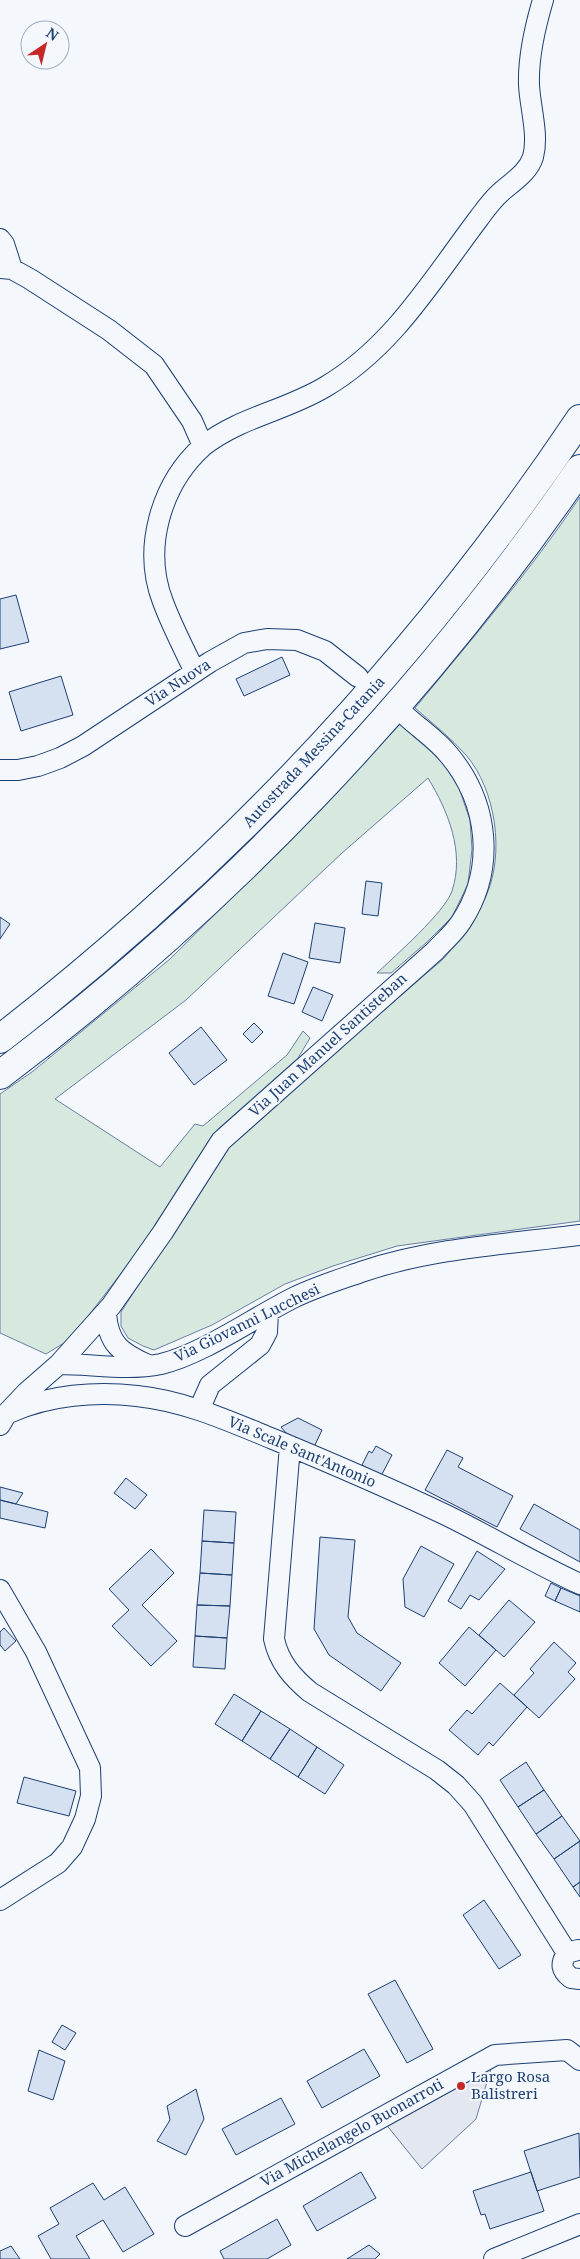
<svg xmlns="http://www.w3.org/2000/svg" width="580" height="2259" viewBox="0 0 580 2259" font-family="'Noto Serif',serif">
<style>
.green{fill:#d7e8df;stroke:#687fa3}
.parking{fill:#e3e8f0;stroke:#687fa3}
.building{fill:#d5e0f0;stroke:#1d3f73}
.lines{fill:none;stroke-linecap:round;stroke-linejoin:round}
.minor-casing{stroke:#1d3f73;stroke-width:22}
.highway-casing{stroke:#1d3f73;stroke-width:30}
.minor{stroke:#f4f7fb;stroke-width:20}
.highway{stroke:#f4f7fb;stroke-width:28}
.poi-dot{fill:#c62828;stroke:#f4f7fb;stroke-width:2}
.labels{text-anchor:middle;stroke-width:4;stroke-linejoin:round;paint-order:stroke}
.street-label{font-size:15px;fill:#1d3f73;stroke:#f4f7fb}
.poi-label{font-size:15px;fill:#1d3f73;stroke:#f4f7fb;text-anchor:start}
</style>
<rect width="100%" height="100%" fill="#f4f7fb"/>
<path class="green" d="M580 497V1221L397 1246 333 1266 285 1284 212 1325 154 1350 143 1346 128 1338 121 1326V1312L224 1152 267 1112 443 959C460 940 476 921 486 896 505 854 496 790 466 755 451 738 432 723 415 708 472 639 530 571 580 497Z
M401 723 441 759 459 788 470 820 472 849 468 884 452 917 427 942 391 973H377C395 956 445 912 452 891 465 852 448 811 428 778L342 853 186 1000 55 1099 160 1167 195 1124 203 1126 287 1055 303 1031 310 1038 298 1058 218 1129 136 1254 82 1324 64 1343 46 1354 0 1333V1094L32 1072 170 959 299 831Z"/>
<path class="parking" d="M495 2055 476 2119 422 2169 380 2117Z"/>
<path class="building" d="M16 595 29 642 0 649V599Z
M282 657 290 675 244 696 236 679Z
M61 676 73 715 21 731 9 692Z
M366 881 382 883 378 916 362 914Z
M0 917 10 924 0 939Z
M315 923 345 928 340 963 309 958Z
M283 953 308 962 294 1004 268 996Z
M313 987 333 995 322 1021 302 1012Z
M254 1023 263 1032 252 1043 243 1034Z
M201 1027 227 1060 194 1085 169 1053Z
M298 1418 322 1430 314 1447 286 1433 281 1427Z
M376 1446 392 1455 381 1476 362 1465 369 1451 372 1453Z
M447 1450 463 1458 458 1467 513 1496 497 1527 425 1490Z
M126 1478 147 1495 135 1509 114 1493Z
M0 1487 23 1493 16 1504 0 1500Z
M0 1500 48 1512 45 1528 0 1518Z
M534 1504 580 1530V1562L520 1529Z
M204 1510 236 1512 234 1543 202 1541Z
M320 1537 355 1540 348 1617 357 1633 401 1663 381 1691 329 1655 314 1629Z
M202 1541 234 1543 232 1575 200 1573Z
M421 1546 454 1564 424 1617 405 1607 403 1579Z
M151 1549 174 1573 142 1605 177 1641 151 1666 112 1626 129 1610 109 1589Z
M477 1551 505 1569 479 1600 470 1595 461 1609 448 1601Z
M200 1573 232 1575 230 1606 197 1605Z
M551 1583 561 1588 555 1601 545 1596Z
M561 1588 580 1596V1612L555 1601Z
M509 1600 535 1622 504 1657 479 1635Z
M197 1605 230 1606 227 1638 195 1636Z
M469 1627 496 1650 465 1686 439 1663Z
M4 1628 16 1641 5 1651 0 1645V1632Z
M195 1636 227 1638 225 1669 193 1667Z
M554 1642 576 1663 568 1672 575 1679 539 1718 514 1695 534 1673 530 1669Z
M500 1683 527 1707 493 1746 489 1742 478 1755 449 1730 467 1710 472 1714Z
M234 1694 261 1711 242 1741 215 1724Z
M261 1711 290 1729 270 1759 242 1741Z
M290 1729 317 1747 298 1777 270 1759Z
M317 1747 344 1765 325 1794 298 1777Z
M526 1762 544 1790 518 1807 500 1780Z
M24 1777 76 1791 69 1816 17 1803Z
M544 1790 562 1816 536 1834 518 1807Z
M562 1816 580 1841 554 1859 536 1834Z
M580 1841V1882L573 1887 554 1859Z
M580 1882V1897L573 1887Z
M484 1900 521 1955 499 1969 463 1915Z
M395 1980 433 2049 407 2063 368 1994Z
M62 2025 76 2033 65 2050 52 2042Z
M364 2049 380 2076 322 2108 307 2081Z
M39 2050 65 2061 53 2100 28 2091Z
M196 2089 204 2119 186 2155 157 2141 170 2120 167 2106Z
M281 2098 295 2124 236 2155 222 2129Z
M579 2133 580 2177 537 2191 524 2151Z
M361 2172 376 2198 317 2231 303 2206Z
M531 2172 544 2211 490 2229 485 2214 481 2215 473 2191Z
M93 2183 104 2200 125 2187 154 2234 123 2252 103 2220 76 2236 90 2259H51L38 2236 59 2224 50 2208Z
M277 2219 291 2245 267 2259H224L220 2251Z
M369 2245 380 2254 375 2259H347Z
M11 2246 20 2259H0V2251Z"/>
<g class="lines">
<g class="minor-casing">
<path id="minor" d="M0 239 4 244 12 269
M0 268 12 269 30 279 109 330 154 365 192 421 203 446C161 484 142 548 163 602 172 626 184 649 195 672
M203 446C240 417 285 411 325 387 393 347 432 280 479 218 485 210 492 200 500 193 512 182 528 173 533 157 539 135 530 107 529 85 528 57 535 27 543 0
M0 770H18L38 766 60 758 83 746 210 662 244 643 267 639 297 640 325 651 358 677
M106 1313C108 1344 121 1353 148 1365
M59 1364C92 1364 128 1371 161 1364 203 1354 253 1318 293 1298 315 1287 341 1279 364 1271 433 1248 508 1244 580 1235
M199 1410 210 1385 260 1345 267 1332 268 1312
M11 1412C49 1395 96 1391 137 1396 185 1401 229 1421 273 1439 331 1463 389 1488 446 1515 491 1537 534 1563 580 1584
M0 1425 7 1413 27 1392 59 1364 111 1306 163 1232 221 1141 435 951C443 942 454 933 461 922 496 869 489 803 449 755 437 740 420 729 406 716
M290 1446 274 1639C279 1662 292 1677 310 1692L437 1770 456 1785 473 1804 567 1953
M0 1590 36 1652 90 1768 91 1796 85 1819 72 1847 58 1863 0 1900
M578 1950 567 1953C560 1964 561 1970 571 1978L580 1979
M185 2226 495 2055 567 2050 580 2060
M494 2259 580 2224"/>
</g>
<g class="highway-casing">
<path id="highway" d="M0 1039C227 863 420 658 580 419
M0 1075C224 907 421 700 580 469"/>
</g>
<use href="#minor" class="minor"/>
<use href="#highway" class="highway"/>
</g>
<circle class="poi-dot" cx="461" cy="2086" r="5"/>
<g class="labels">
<g class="street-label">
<text transform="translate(178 683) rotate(-33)" y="5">Via Nuova</text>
<text transform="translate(314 752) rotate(-47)" y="5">Autostrada Messina-Catania</text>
<text transform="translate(328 1045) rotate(-42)" y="5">Via Juan Manuel Santisteban</text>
<text transform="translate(247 1323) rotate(-26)" y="5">Via Giovanni Lucchesi</text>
<text transform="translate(302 1452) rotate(23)" y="5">Via Scale Sant'Antonio</text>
<text transform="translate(352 2133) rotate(-29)" y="5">Via Michelangelo Buonarroti</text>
</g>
<g class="poi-label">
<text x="471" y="2082">Largo Rosa<tspan x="471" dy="17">Balistreri</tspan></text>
</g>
</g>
<g transform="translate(45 45) rotate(35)"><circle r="24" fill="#f4f7fb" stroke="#9eadc5"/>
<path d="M0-4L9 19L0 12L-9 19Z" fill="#c62828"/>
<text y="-8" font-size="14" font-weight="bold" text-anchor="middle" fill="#1d3f73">N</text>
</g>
</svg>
